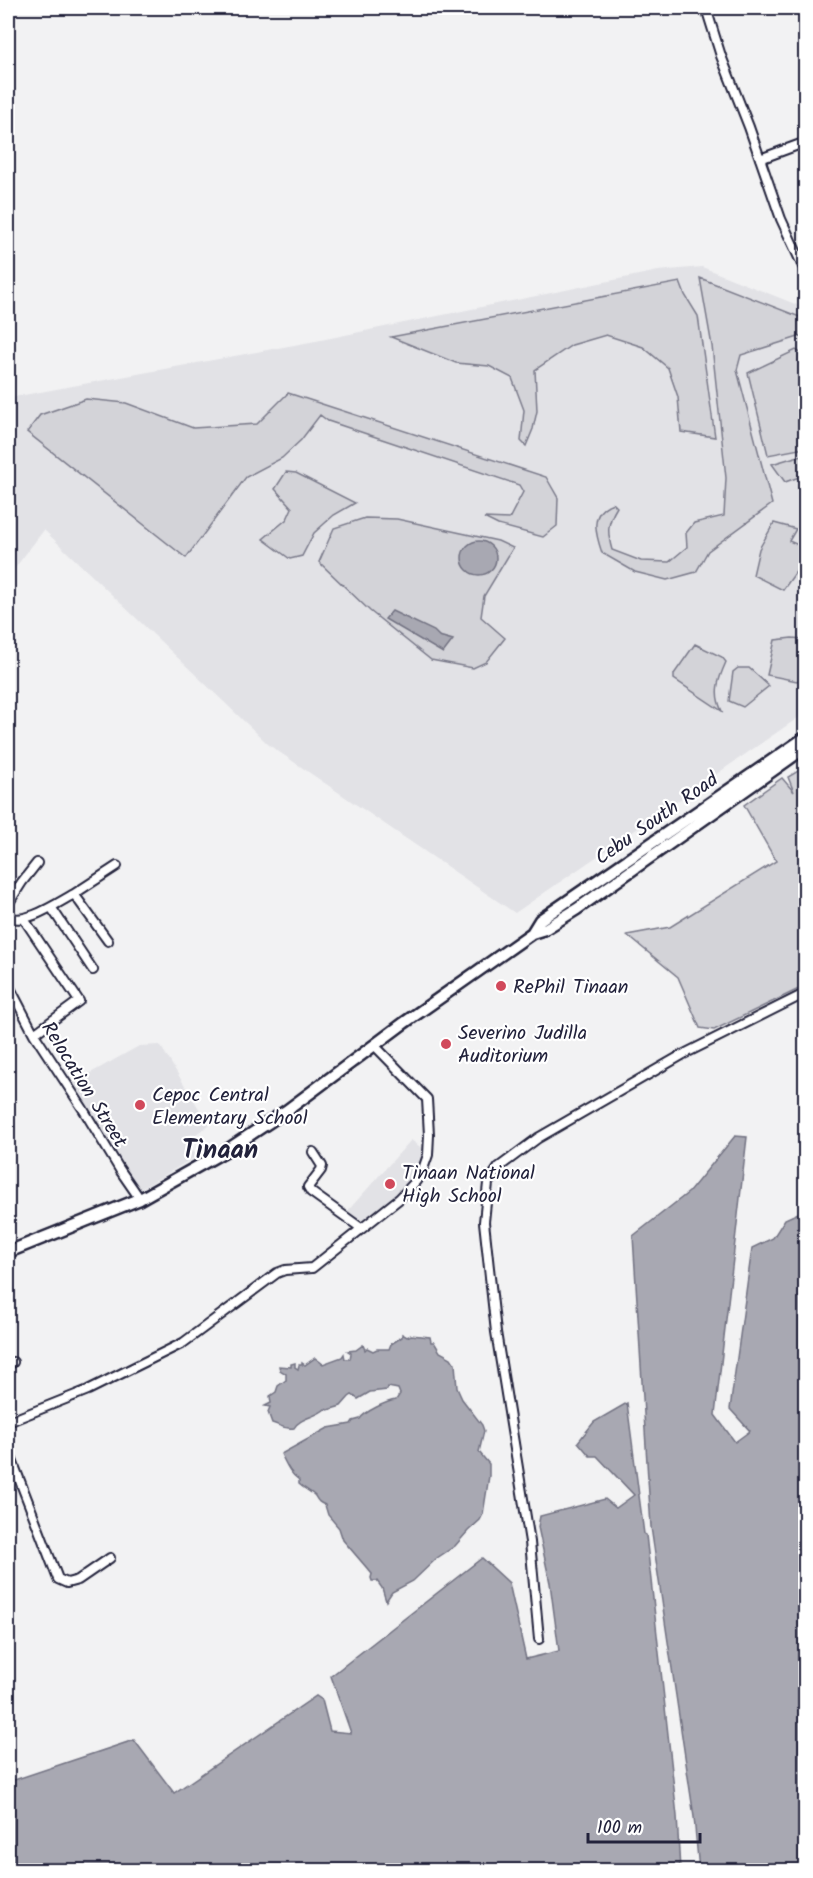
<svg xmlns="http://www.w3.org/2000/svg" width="813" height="1878" viewBox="0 0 813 1878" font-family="Kalam,sans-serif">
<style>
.built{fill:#e2e2e6}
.green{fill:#d3d3d8;stroke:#7a7a8a;stroke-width:1.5}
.water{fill:#a8a8b2;stroke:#727282;stroke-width:1.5}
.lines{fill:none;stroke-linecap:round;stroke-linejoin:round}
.minor-casing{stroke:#22223b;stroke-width:12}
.highway-casing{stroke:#22223b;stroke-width:15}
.minor{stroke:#fff;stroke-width:8}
.highway{stroke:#fff;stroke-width:10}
.poi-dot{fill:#d1495b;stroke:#fff;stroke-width:2}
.labels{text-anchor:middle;stroke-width:4.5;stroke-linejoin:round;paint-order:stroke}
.street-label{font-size:20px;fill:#22223b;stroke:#fff}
.poi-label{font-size:20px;fill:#22223b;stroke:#fff;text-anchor:start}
.district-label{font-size:26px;font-weight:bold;fill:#22223b;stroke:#fff}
</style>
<rect width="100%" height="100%" fill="#f2f2f3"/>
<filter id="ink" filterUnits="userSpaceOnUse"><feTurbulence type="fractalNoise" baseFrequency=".0167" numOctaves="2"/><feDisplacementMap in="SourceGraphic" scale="12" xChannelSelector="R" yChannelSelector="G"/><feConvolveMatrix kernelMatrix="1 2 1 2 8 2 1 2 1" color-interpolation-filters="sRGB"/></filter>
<g filter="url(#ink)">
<path class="built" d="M702 267 805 308V713L515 913 269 745 44 530 8 577V398L321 340 658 271Z
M160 1045 209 1125 186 1141 197 1156 139 1190 69 1085 139 1046Z
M411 1140 423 1149 424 1156 422 1165 404 1191 361 1226 344 1215Z"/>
<path class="green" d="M700 278 805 319V335L741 355 737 370 772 504 708 551 696 572 667 580 635 572 602 553C596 535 588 512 613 503L617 507C607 523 607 532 612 550L641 561 669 562 687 547 686 533 694 523 724 516 726 478 712 346Z
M680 282 685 295 698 316 715 437 681 432 678 397 668 368 643 347 606 335 572 345 535 370 537 411 533 429 526 446 521 441 524 410 512 378 489 366 456 363 391 337Z
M796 350 805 356V415L799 418 805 442V448L768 455 748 373Z
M288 393 546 477 558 498 557 526 543 537 498 525 484 518 509 519 523 492 519 485 328 421 320 415 301 440 282 458 246 477 186 558 27 432 40 415 86 399 126 403 193 428 257 424Z
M802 455 805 456V475L785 482 772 464Z
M286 472 296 473 355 503 334 515 314 533 302 556 290 559 263 539 287 519 292 508 275 489Z
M365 518 397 519 498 541 513 548 484 596 481 617 505 638 486 662 473 668 431 660 370 611 319 562 334 528Z
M774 523 796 529 789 541 805 548V559L783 590 753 575 759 549Z
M805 637V677L797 681 767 675 775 640 792 638 804 639Z
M695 644 722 657 726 662C718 680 713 693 722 711L674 679V674Z
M738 668H749L769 686 743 707 729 701 733 672Z
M805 767V986L714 1030 700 1028 678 977 627 935 670 927 776 861 744 805 782 778 794 792 788 777Z"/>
<path class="water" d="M462 558a17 17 0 1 1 34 0a17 17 0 1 1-34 0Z
M392 611 434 631 439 636 453 640 443 653 385 619Z
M735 1136 747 1137 715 1415 735 1442 750 1431 730 1409 752 1248 773 1238 785 1219 805 1210V1870H699L694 1817 651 1527 633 1236 689 1192Z
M402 1334 407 1337 411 1335 430 1337 431 1342H434L440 1352 451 1358 455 1364 457 1388 462 1399 482 1425 484 1431 479 1452 489 1464V1476L483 1514 480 1520 468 1531 455 1546 437 1558 413 1581 392 1592 386 1601 382 1588 377 1581H372L371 1578 372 1574 343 1540 339 1528 328 1515 325 1505C318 1502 318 1501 315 1496 313 1493 303 1488 299 1484V1480C290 1474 286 1464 281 1454L328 1428 351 1424 353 1421 360 1419C364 1412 387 1401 396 1400L400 1394 398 1389 388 1387 387 1390 370 1392 358 1399 352 1395 349 1397 341 1406 328 1410 325 1409C317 1417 299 1418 294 1428 285 1430 280 1425 272 1423L268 1412 270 1407 265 1406 271 1403 270 1396 276 1392 278 1386 286 1380V1374L280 1370 279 1366 291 1367V1364L295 1363V1367L298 1369 299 1365H302V1363L305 1365 315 1358 323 1364 342 1357 344 1354 345 1359H350L351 1353 348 1351 356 1350 363 1345 365 1350 367 1348 373 1351 377 1349H389L391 1344 402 1337Z
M627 1403 644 1534 646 1535 677 1816 680 1870H8V1800L11 1781 134 1740 174 1793 316 1696 322 1700 330 1731 351 1733 331 1676 482 1558 509 1583 526 1659 559 1651 550 1583 538 1527 540 1516 605 1499 616 1508 634 1495 597 1456H590L578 1442 594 1422Z"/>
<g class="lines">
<g class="minor-casing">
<path id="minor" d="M706 8 721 56 749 127 781 219 806 273
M760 159 806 142
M8 904 22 882 37 863
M51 907 93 970
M8 916C23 927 59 902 74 894
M24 919 79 1001 34 1034
M108 941 74 894 117 866
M8 984 34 1034 83 1109 120 1170 140 1199
M313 1152 322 1166 321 1170 308 1187 311 1192 361 1228
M8 1365 13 1362
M8 1422 88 1390 183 1343 277 1273 285 1270 312 1268 399 1199 416 1181 423 1169 428 1155 429 1135 427 1099 375 1046
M8 1450 58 1579 67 1583 78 1580 110 1558
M539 1639 530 1542 496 1332 484 1222 488 1183 499 1167 538 1138 682 1055 806 993"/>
</g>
<g class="highway-casing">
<path id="highway" d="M532 933 540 920 806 737
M8 1252 140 1199 227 1150 286 1111 404 1023 532 933 545 929 577 909 806 747"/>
</g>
<use href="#minor" class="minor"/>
<use href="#highway" class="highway"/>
</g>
</g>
<g class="poi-dot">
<circle cx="501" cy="986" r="6"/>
<circle cx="446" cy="1044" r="6"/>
<circle cx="140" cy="1105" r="6"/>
<circle cx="390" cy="1184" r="6"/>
</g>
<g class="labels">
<g class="street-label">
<text transform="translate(656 818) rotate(-35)" y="7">Cebu South Road</text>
<text transform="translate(85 1084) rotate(58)" y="7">Relocation Street</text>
</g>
<g class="poi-label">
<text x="513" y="993">RePhil Tinaan</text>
<text x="458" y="1039">Severino Judilla<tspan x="458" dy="23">Auditorium</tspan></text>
<text x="152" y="1101">Cepoc Central<tspan x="152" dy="23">Elementary School</tspan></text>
<text x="402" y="1179">Tinaan National<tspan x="402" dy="23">High School</tspan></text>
</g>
<g class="district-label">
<text x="220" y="1158">Tinaan</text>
</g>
</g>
<rect width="813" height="1878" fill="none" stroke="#fff" stroke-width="30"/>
<rect x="15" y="15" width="783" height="1848" fill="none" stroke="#22223b" stroke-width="2" filter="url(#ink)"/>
<path d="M588 1833v9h112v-9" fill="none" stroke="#22223b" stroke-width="3"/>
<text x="597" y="1833" font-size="18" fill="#22223b" stroke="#ffffff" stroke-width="4.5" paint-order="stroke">100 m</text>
</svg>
